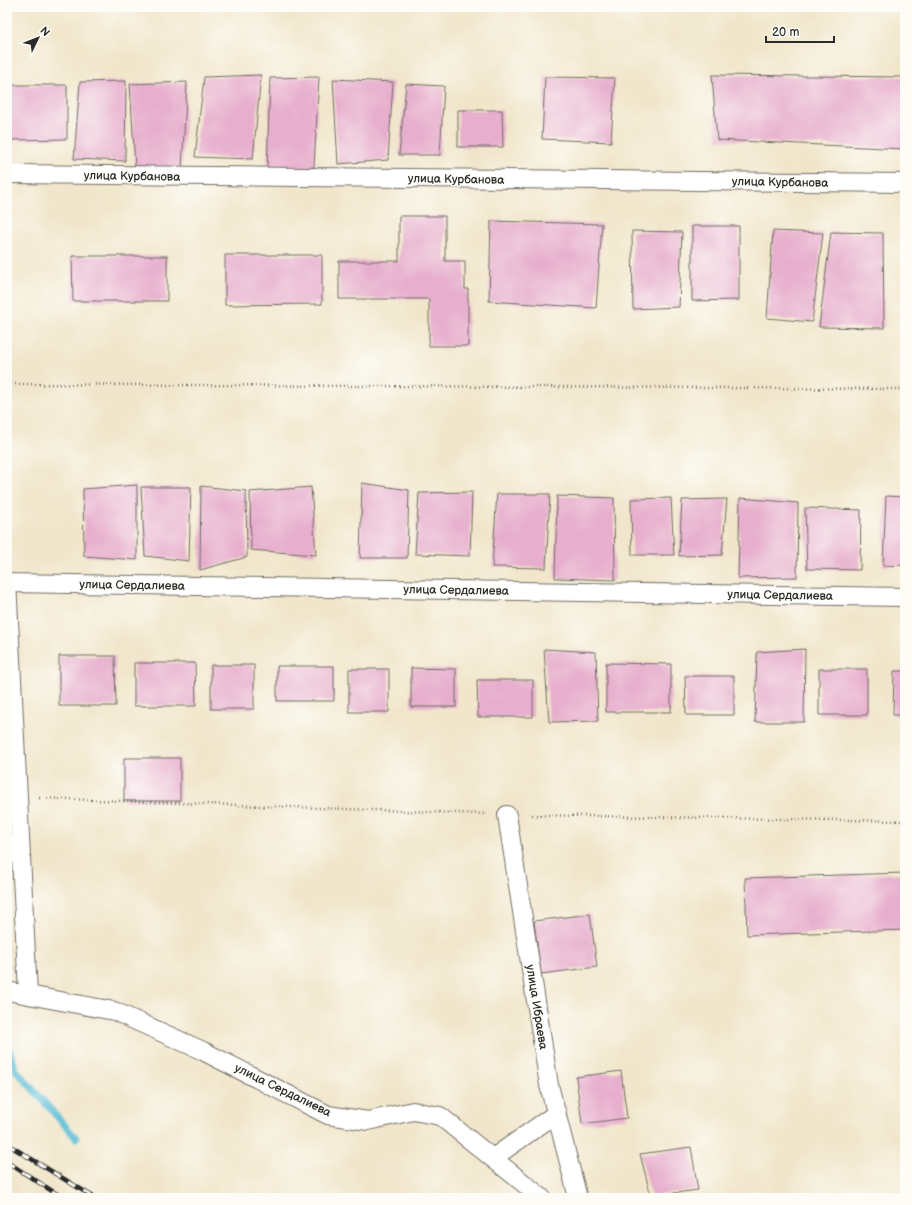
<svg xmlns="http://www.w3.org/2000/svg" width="912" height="1205" viewBox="0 0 912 1205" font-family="'Balsamiq Sans',sans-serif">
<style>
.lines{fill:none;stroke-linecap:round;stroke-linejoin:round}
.stream{stroke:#58bdd6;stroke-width:7}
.building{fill:#e7afcd}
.minor-casing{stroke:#706c63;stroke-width:20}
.path{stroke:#706c63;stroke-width:2.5;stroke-dasharray:1 3;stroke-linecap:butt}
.minor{stroke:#fff;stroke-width:18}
.rail-casing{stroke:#2b2b2b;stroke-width:4.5}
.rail{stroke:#fdfcf7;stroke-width:3;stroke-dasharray:9;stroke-linecap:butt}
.labels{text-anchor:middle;stroke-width:3;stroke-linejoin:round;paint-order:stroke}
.street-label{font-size:12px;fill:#2b2b2b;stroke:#fdfcf7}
</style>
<rect width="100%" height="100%" fill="#fdfcf7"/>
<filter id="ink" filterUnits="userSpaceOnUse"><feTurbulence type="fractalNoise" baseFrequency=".025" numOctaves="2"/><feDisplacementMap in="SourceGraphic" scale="8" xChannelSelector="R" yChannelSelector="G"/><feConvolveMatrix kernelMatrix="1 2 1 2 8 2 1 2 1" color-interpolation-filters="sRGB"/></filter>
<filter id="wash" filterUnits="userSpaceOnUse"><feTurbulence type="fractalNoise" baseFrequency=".012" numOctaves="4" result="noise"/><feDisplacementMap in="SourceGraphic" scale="16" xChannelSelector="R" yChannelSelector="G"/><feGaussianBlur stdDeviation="0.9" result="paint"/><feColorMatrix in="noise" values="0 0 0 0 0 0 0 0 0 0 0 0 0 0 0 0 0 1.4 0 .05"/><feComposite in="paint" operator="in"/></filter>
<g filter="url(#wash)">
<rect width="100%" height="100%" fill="#f1e6cb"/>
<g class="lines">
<path class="stream" d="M7 1042 16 1070 76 1138"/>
</g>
<g id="blocks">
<path class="building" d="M261 75 253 159 195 157 204 77Z
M712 75 905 77V149L717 140Z
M319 77 314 167 267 172 270 78Z
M545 77 615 78 611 142 542 139Z
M333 79 393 82 388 160 338 164Z
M126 81 125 161 74 159 80 82Z
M187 82 182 167 135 166 130 84Z
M406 84 444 86 440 155H399Z
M10 85H67V139L10 140Z
M458 110H502L503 147H458Z
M399 216H445V261H465V289H468V346H429V299H339V261H399Z
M491 221 602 224 596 308 489 301Z
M692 226H739V300L692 301Z
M632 231 682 232 679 307 633 309Z
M773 231 823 233 812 322 767 318Z
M831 232 883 233 884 328 819 327Z
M225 255H322V304L225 305Z
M72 256H167V301H73Z
M362 483 409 490 407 558H360Z
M137 485V560L84 556 83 489Z
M201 486 246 491 247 557 200 570Z
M141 487H191L189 561 145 556Z
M311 487 316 555 251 550 250 492Z
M472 492 470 556 415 554 419 493Z
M497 494H550L546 568 492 567Z
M557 496 614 498 615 580 555 578Z
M886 496 905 497V565L883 566Z
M671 498 674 555H632L631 499Z
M740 498 798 503 797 577 738 578Z
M727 499 722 555 679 556 682 500Z
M805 508 861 510 860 570 807 569Z
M544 649 596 652 598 721 549 722Z
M805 649 804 722H755L757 652Z
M59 656H115L116 706H59Z
M134 663H195L196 706H134Z
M606 663 671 664V712H606Z
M211 665H254V709H211Z
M277 666H334V701H277Z
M411 668 456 669V707H411Z
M349 669H389V712H349Z
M819 669H867V715H819Z
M894 671H905V715H893Z
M685 676H734V715H686Z
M477 680H533V717H478Z
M124 758H180V801H124Z
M905 873V930L747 935 745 878Z
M590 914 597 967 541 974 534 921Z
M621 1071 627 1118 582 1124 576 1077Z
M691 1147 698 1190 651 1196 640 1154Z"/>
</g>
</g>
<g filter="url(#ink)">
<use href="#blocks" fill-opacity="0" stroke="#706c63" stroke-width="1"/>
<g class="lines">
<g class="minor-casing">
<path id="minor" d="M7 174 905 183
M7 581 28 994
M7 583 905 597
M507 815 549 1085 578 1198
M7 991 114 1011 203 1051 328 1115 368 1121 413 1111 440 1116 542 1198
M493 1158 557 1113"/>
</g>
<path class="path" d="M882 7H905
M7 384 905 389
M39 798 487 814
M528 815 905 821"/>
<use href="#minor" class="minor"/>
<g class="rail-casing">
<path id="rail" d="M7 1144 95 1198
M7 1162 63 1198"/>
</g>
<use href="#rail" class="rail"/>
</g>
</g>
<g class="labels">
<g class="street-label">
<text transform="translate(132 176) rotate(1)" y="4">улица Курбанова</text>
<text transform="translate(456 179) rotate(1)" y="4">улица Курбанова</text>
<text transform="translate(780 182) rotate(1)" y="4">улица Курбанова</text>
<text transform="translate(132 585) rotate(1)" y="4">улица Сердалиева</text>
<text transform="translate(456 590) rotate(1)" y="4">улица Сердалиева</text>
<text transform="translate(780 595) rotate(1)" y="4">улица Сердалиева</text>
<text transform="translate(537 1007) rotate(81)" y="4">улица Ибраева</text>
<text transform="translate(283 1090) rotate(26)" y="4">улица Сердалиева</text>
</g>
</g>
<rect width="912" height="1205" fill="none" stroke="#fdfcf7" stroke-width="24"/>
<g transform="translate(38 38) rotate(47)" stroke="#fdfcf7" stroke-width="3" paint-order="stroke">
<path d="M0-3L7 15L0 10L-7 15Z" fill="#2b2b2b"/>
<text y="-6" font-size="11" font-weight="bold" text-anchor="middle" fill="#2b2b2b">N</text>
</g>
<path d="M766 36v6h68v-6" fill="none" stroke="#2b2b2b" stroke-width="2"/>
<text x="772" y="36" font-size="12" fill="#2b2b2b" stroke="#fdfcf7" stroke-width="3" paint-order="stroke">20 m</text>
</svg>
